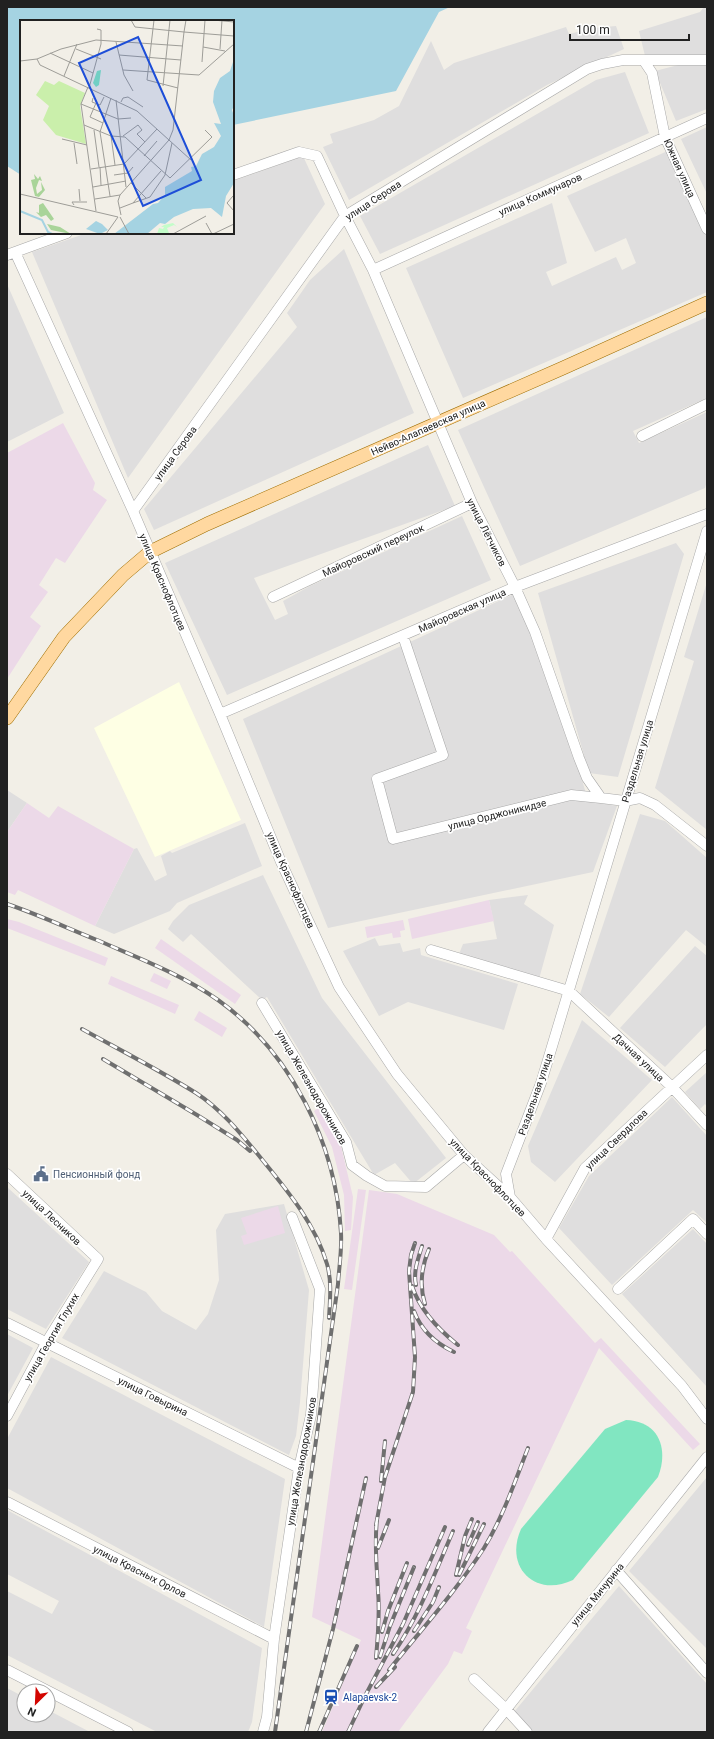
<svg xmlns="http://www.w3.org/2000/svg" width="714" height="1739" viewBox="0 0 714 1739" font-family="Roboto,sans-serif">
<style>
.residential{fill:#dfdede}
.industrial{fill:#ecd9e8}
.education{fill:#feffe4}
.pitch{fill:#81e6c1}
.water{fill:#a5d3e2}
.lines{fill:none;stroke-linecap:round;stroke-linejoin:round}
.minor-casing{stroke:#a8a8a8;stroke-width:11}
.major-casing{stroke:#9f6e00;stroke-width:14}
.minor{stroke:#fff;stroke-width:10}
.major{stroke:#ffd8a0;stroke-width:13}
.rail-casing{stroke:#6f6f6f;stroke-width:4}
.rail{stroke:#fff;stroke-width:2.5;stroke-dasharray:8;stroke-linecap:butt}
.labels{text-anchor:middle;stroke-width:3.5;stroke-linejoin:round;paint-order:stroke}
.street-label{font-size:10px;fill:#212121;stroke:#fff}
.service-label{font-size:10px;fill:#4e5e75;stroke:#fff;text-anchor:start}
.transit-label{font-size:10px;fill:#164399;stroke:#fff;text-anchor:start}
.inset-river{fill:none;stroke:#a5d3e2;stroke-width:2}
.inset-road{fill:none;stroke:#9e9d98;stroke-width:1}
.view{fill:#1d4ed8;fill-opacity:0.15;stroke:#1d4ed8;stroke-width:2}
.inset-edge{fill:none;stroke:#212121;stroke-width:2}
</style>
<rect width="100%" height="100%" fill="#f2efe7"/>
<path class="residential" d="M704 7H707V57L645 56 639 31 700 12Z
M616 26 624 49 547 85 349 200 323 147 333 143 330 134 374 120 399 106 431 41 444 70 454 63 566 27 569 34 594 28Z
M686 63 707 64V109L676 121 655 71Z
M625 72 649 133 380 254 360 216 596 80Z
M707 127V194L681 139Z
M672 149 707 227V292L463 398 406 268 552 203 567 263 546 272 552 286 616 257 622 270 636 263 626 238 595 252 567 196Z
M303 156 325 204 128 478 32 252 87 233H233V181Z
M344 249 414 413 154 530 144 509 297 327 287 313 310 280Z
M7 284 64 413 7 442Z
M707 317V398L633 431 639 443 707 412V481L705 488 520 566 458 430Z
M428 445 455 506 254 578 275 620 288 614 283 601 310 586 462 516 491 580 227 695 165 563Z
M676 543 684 554 618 777 589 773 538 593Z
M707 582V830L655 788 694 661 684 657Z
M516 593 579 769 588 801 617 806 593 872 328 928 243 719Z
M7 790 27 803 7 832Z
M640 814 665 821 707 858V947L686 930 609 1017 580 994Z
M245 823 262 866 177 903 170 911 114 934 95 926 134 849 137 848 155 881 167 875 161 856 170 851 172 853Z
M263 875 322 998 446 1158 413 1184 395 1163 374 1175 267 997 262 1000 191 934 183 942 168 929 173 921 189 905Z
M528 895 524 904 554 925 539 979 459 954 463 944 497 939 489 900Z
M375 938 379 946 400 943 403 952 420 948 421 955 518 984 504 1030 408 1002 379 1016 343 951Z
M695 946 707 956V1024L665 1067 620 1028Z
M582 1020 652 1080 555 1182 531 1162 528 1146Z
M707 1072V1107L705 1104 700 1109 685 1092Z
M672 1097 707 1136V1223L693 1210 612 1285 559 1228 589 1176Z
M7 1187 89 1262 46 1329 7 1309Z
M284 1204 309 1290 300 1402 296 1436 289 1455 62 1338 104 1271 146 1292 162 1311 196 1330 208 1314 219 1280 216 1230 225 1214Z
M693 1229 707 1244V1387L622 1294Z
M7 1334 33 1348 7 1396Z
M51 1357 285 1479 264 1627 7 1488V1439Z
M707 1477V1649L629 1571Z
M7 1510 262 1648 252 1722 248 1732H157L7 1655V1591L52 1614 59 1601 7 1574Z
M619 1586 707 1684V1732H534L514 1712Z
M7 1688 24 1697V1715H48V1710L90 1732H7Z"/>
<path class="industrial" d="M63 423 95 483 93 490 107 500 65 563 56 558 39 585 48 592 30 617 41 626 7 679V453Z
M27 803 49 818 58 806 134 849 95 926 18 890 15 895 7 892V832Z
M489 900 494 921 412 939 408 919Z
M7 919 19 922 108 958 105 966 7 928Z
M403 920 405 930 400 931 401 937 393 938 392 933 367 938 365 927Z
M161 939 241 995 235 1004 155 948Z
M154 973 171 981 167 989 150 981Z
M111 976 179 1005 175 1014 108 984Z
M199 1011 227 1028 222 1037 194 1020Z
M322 1105 340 1142 353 1197 351 1230 345 1231 344 1195 332 1147 314 1111Z
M358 1189 366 1190 352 1290 344 1289Z
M369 1190 397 1194 494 1235 510 1252 512 1251 595 1343 601 1338 700 1444 693 1450 599 1348 466 1628 472 1631 462 1654 454 1651 448 1664 398 1732H322L361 1640 312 1617Z
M278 1206 285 1233 244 1245 241 1236 247 1234 241 1218Z"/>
<path class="education" d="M179 682 241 820 155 857 94 728Z"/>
<path class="pitch" d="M626 1420C659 1421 669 1449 658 1477L573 1580C535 1598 504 1567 521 1529L605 1429Z"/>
<path class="water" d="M7 7H450L439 12 396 91 233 125V21H21V175L7 166Z"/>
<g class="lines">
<g class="minor-casing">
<path id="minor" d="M644 61 652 73 665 137 707 229
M233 175 299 152 317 156 345 216 373 270 472 503 515 587 535 632 579 758 587 778 601 798 625 801 640 798 655 805 707 846
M15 252 133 511 220 714 281 862 339 987 397 1074 464 1155 510 1197 546 1239 682 1386 707 1419
M7 255 67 233
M373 270 707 118
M642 436 707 404
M133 511 345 216 587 69 602 64 623 60H707
M273 597 472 503
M403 636 443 755 377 779 393 839 571 795 601 798
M220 714 515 587 707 514
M431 950 569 991 671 1086 707 1125
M262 1003 346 1142 352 1165 367 1176 385 1186 426 1187 464 1155
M7 1174 98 1259 46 1343 7 1416
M510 1197 506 1174 541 1083 707 531
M546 1239 585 1168 707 1055
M618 1289 693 1219 707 1234
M7 1323 299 1468
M7 1502 274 1639
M616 1570 707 1673
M7 1670 48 1691
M474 1679 506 1709 527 1732
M48 1691 128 1732
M263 1732 267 1717 274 1639 299 1468 311 1415 320 1289 292 1217
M488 1732 707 1457"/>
</g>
<g class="major-casing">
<path id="major" d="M7 718 64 637 123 575 150 552 207 524 563 368 707 303"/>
</g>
<use href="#minor" class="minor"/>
<use href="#major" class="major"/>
<g class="rail-casing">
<path id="rail" d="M7 904C37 914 67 928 97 940 138 958 181 974 218 1000 292 1053 336 1144 341 1233 342 1250 339 1268 338 1284L275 1732
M82 1029C120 1050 159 1070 196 1093 221 1109 241 1134 260 1157 286 1189 315 1223 327 1264 332 1281 330 1301 329 1318
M103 1059 197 1115 237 1140 250 1151
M416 1285C413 1272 418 1259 422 1246
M412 1286C420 1310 439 1330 458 1345
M425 1304C419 1285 421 1268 429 1249
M414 1311C421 1330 435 1343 454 1352
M381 1481 385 1441
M376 1525 385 1477 413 1392 415 1357 409 1271 411 1255 415 1243
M468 1545 478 1522
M378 1548 389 1520
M456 1575 465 1536 472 1519
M459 1575 484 1524
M414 1631 433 1602 439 1587
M382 1632 388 1611 407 1563
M393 1654C419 1616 435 1573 453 1531
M380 1657 390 1626 414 1567
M376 1658C378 1636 380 1613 378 1591 377 1567 374 1544 377 1520
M389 1670C421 1630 456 1591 484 1548 503 1517 515 1481 528 1448
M376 1687 395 1667
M364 1698 403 1624 445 1527
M306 1732 333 1629 366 1478
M319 1732 357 1646
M348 1732 366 1694"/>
</g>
<use href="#rail" class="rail"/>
</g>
<defs>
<g id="civic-bare" transform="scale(1.2)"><path d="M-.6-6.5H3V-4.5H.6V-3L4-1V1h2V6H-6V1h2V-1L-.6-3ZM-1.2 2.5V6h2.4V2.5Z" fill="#5c6f8a" stroke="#fff" stroke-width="2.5" paint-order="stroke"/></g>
<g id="station-bare" transform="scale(1.2)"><path d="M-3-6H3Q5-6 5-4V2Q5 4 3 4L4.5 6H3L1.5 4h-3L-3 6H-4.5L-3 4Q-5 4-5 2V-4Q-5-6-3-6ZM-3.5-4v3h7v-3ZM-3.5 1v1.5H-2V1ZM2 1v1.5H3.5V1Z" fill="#1a4fb4" stroke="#fff" stroke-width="2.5" paint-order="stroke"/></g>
</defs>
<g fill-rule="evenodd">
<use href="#civic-bare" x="41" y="1174"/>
<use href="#station-bare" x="331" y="1697"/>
</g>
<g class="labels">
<g class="street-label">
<text transform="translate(680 168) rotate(66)" y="4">Южная улица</text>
<text transform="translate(540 194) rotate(-24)" y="4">улица Коммунаров</text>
<text transform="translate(373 200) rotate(-33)" y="4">улица Серова</text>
<text transform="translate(428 427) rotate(-24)" y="4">Нейво-Алапаевская улица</text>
<text transform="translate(175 453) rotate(-54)" y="4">улица Серова</text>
<text transform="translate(487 532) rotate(63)" y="4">улица Лётчиков</text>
<text transform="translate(373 550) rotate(-25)" y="4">Майоровский переулок</text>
<text transform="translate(163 582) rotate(67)" y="4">улица Краснофлотцев</text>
<text transform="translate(462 610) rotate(-24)" y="4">Майоровская улица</text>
<text transform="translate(637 761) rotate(-73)" y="4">Раздельная улица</text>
<text transform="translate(497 814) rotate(-14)" y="4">улица Орджоникидзе</text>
<text transform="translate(291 880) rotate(66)" y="4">улица Краснофлотцев</text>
<text transform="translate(639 1057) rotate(43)" y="4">Дачная улица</text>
<text transform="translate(312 1087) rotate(60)" y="4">улица Железнодорожников</text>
<text transform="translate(535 1094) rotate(-71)" y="4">Раздельная улица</text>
<text transform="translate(616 1139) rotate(-44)" y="4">улица Свердлова</text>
<text transform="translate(488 1177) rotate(46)" y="4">улица Краснофлотцев</text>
<text transform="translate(52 1217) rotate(43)" y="4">улица Лесников</text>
<text transform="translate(51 1337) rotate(-60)" y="4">улица Георгия Глухих</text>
<text transform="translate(153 1396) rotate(26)" y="4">улица Говырина</text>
<text transform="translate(301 1461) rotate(-80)" y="4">улица Железнодорожников</text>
<text transform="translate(140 1571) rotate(27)" y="4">улица Красных Орлов</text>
<text transform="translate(597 1594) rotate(-51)" y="4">улица Мичурина</text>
</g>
<g class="service-label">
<text x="53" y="1178">Пенсионный фонд</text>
</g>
<g class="transit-label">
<text x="343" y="1701">Alapaevsk-2</text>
</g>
</g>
<g transform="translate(20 20)">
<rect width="214" height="214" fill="#f2efe7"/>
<path d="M25 61 34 65 39 61 65 73 60 86 66 124 36 115 23 100 29 86 16 75Z" fill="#caefab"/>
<path d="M14 154 18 159 20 156 22 161 19 160 16 168 17 174 22 170 21 162 25 170 19 177 15 176 11 160 15 159ZM23 183 34 199 31 201 26 195 21 197 16 192 19 193V185ZM27 204 40 207 51 214 31 210Z" fill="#a9d499"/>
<path d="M153 203 157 207 154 205 147 208 149 213 137 214 139 208 143 209 144 207H141L144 205Z" fill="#c3fdc9"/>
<path d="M81 50 79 65 76 67 73 63 77 51Z" fill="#81e6c1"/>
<path d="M214 39V86L212 90 214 96V163L206 176 202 197 191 188 173 189 154 197 145 204 140 203 127 214H94L133 184 138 183 145 175V167L172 151 171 147 176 146 182 134 194 127 201 116 194 103 201 104 193 82 194 71 200 58 210 51ZM76 201 82 204 88 210 80 214 66 209Z" fill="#a5d3e2"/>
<path class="inset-river" d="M0 191 22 200 28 212 32 214"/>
<path class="inset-road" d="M111 0 115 7 164 12 166 0M134 0 127 60 158 68M193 0 214 2M96 22 104 55 113 71M183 27 205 31M56 29 81 39M200 29 202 0M30 33 73 53M99 35 161 40M17 39 20 45 117 91 171 140M0 41 17 39 41 29 76 20 163 26M182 42 185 0M103 50 179 55 214 24M44 56 57 24M143 66 150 0M68 67 61 84 76 191M69 68 81 24V10L77 9M73 78 72 82 80 85 84 77M96 80 106 167M101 82 103 78 108 77 123 87M76 83 70 97 83 103M61 84 98 99 111 98M64 105 91 116 105 117 150 158 192 117 185 110M74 110 79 147M91 116 95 145M103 116 118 105 122 110 117 114 125 122M42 119 67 125M54 123 57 144M124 136 137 121M80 147 81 165M71 149 104 144 137 109M94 155 108 153 113 147M111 163 126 178M73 167 106 161M59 169 60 181M0 174 98 197M90 176 80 112 91 78M213 176 207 183 214 191M75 179 100 175M113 183 130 177 145 155 152 123M54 185 52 182H67M100 188 113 183 141 151M101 195 98 181 100 175 149 120 153 110 164 12 214 16M100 197 109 214M186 203 192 214M86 214 98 197M153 214 186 196M193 214 214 204"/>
<path class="view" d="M118 17 181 160 123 186 59 43Z"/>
<rect width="214" height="214" class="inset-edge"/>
</g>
<rect width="714" height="1739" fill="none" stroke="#212121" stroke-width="16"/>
<g transform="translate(36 1703) rotate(204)"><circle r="19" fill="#ffffff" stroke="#a6a6a6"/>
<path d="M0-3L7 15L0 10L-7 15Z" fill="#d30500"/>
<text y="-6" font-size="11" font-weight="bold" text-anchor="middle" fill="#212121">N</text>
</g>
<path d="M570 34v6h119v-6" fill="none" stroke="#212121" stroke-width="2"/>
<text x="576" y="34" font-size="12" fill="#212121" stroke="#ffffff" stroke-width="3" paint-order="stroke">100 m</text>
</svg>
